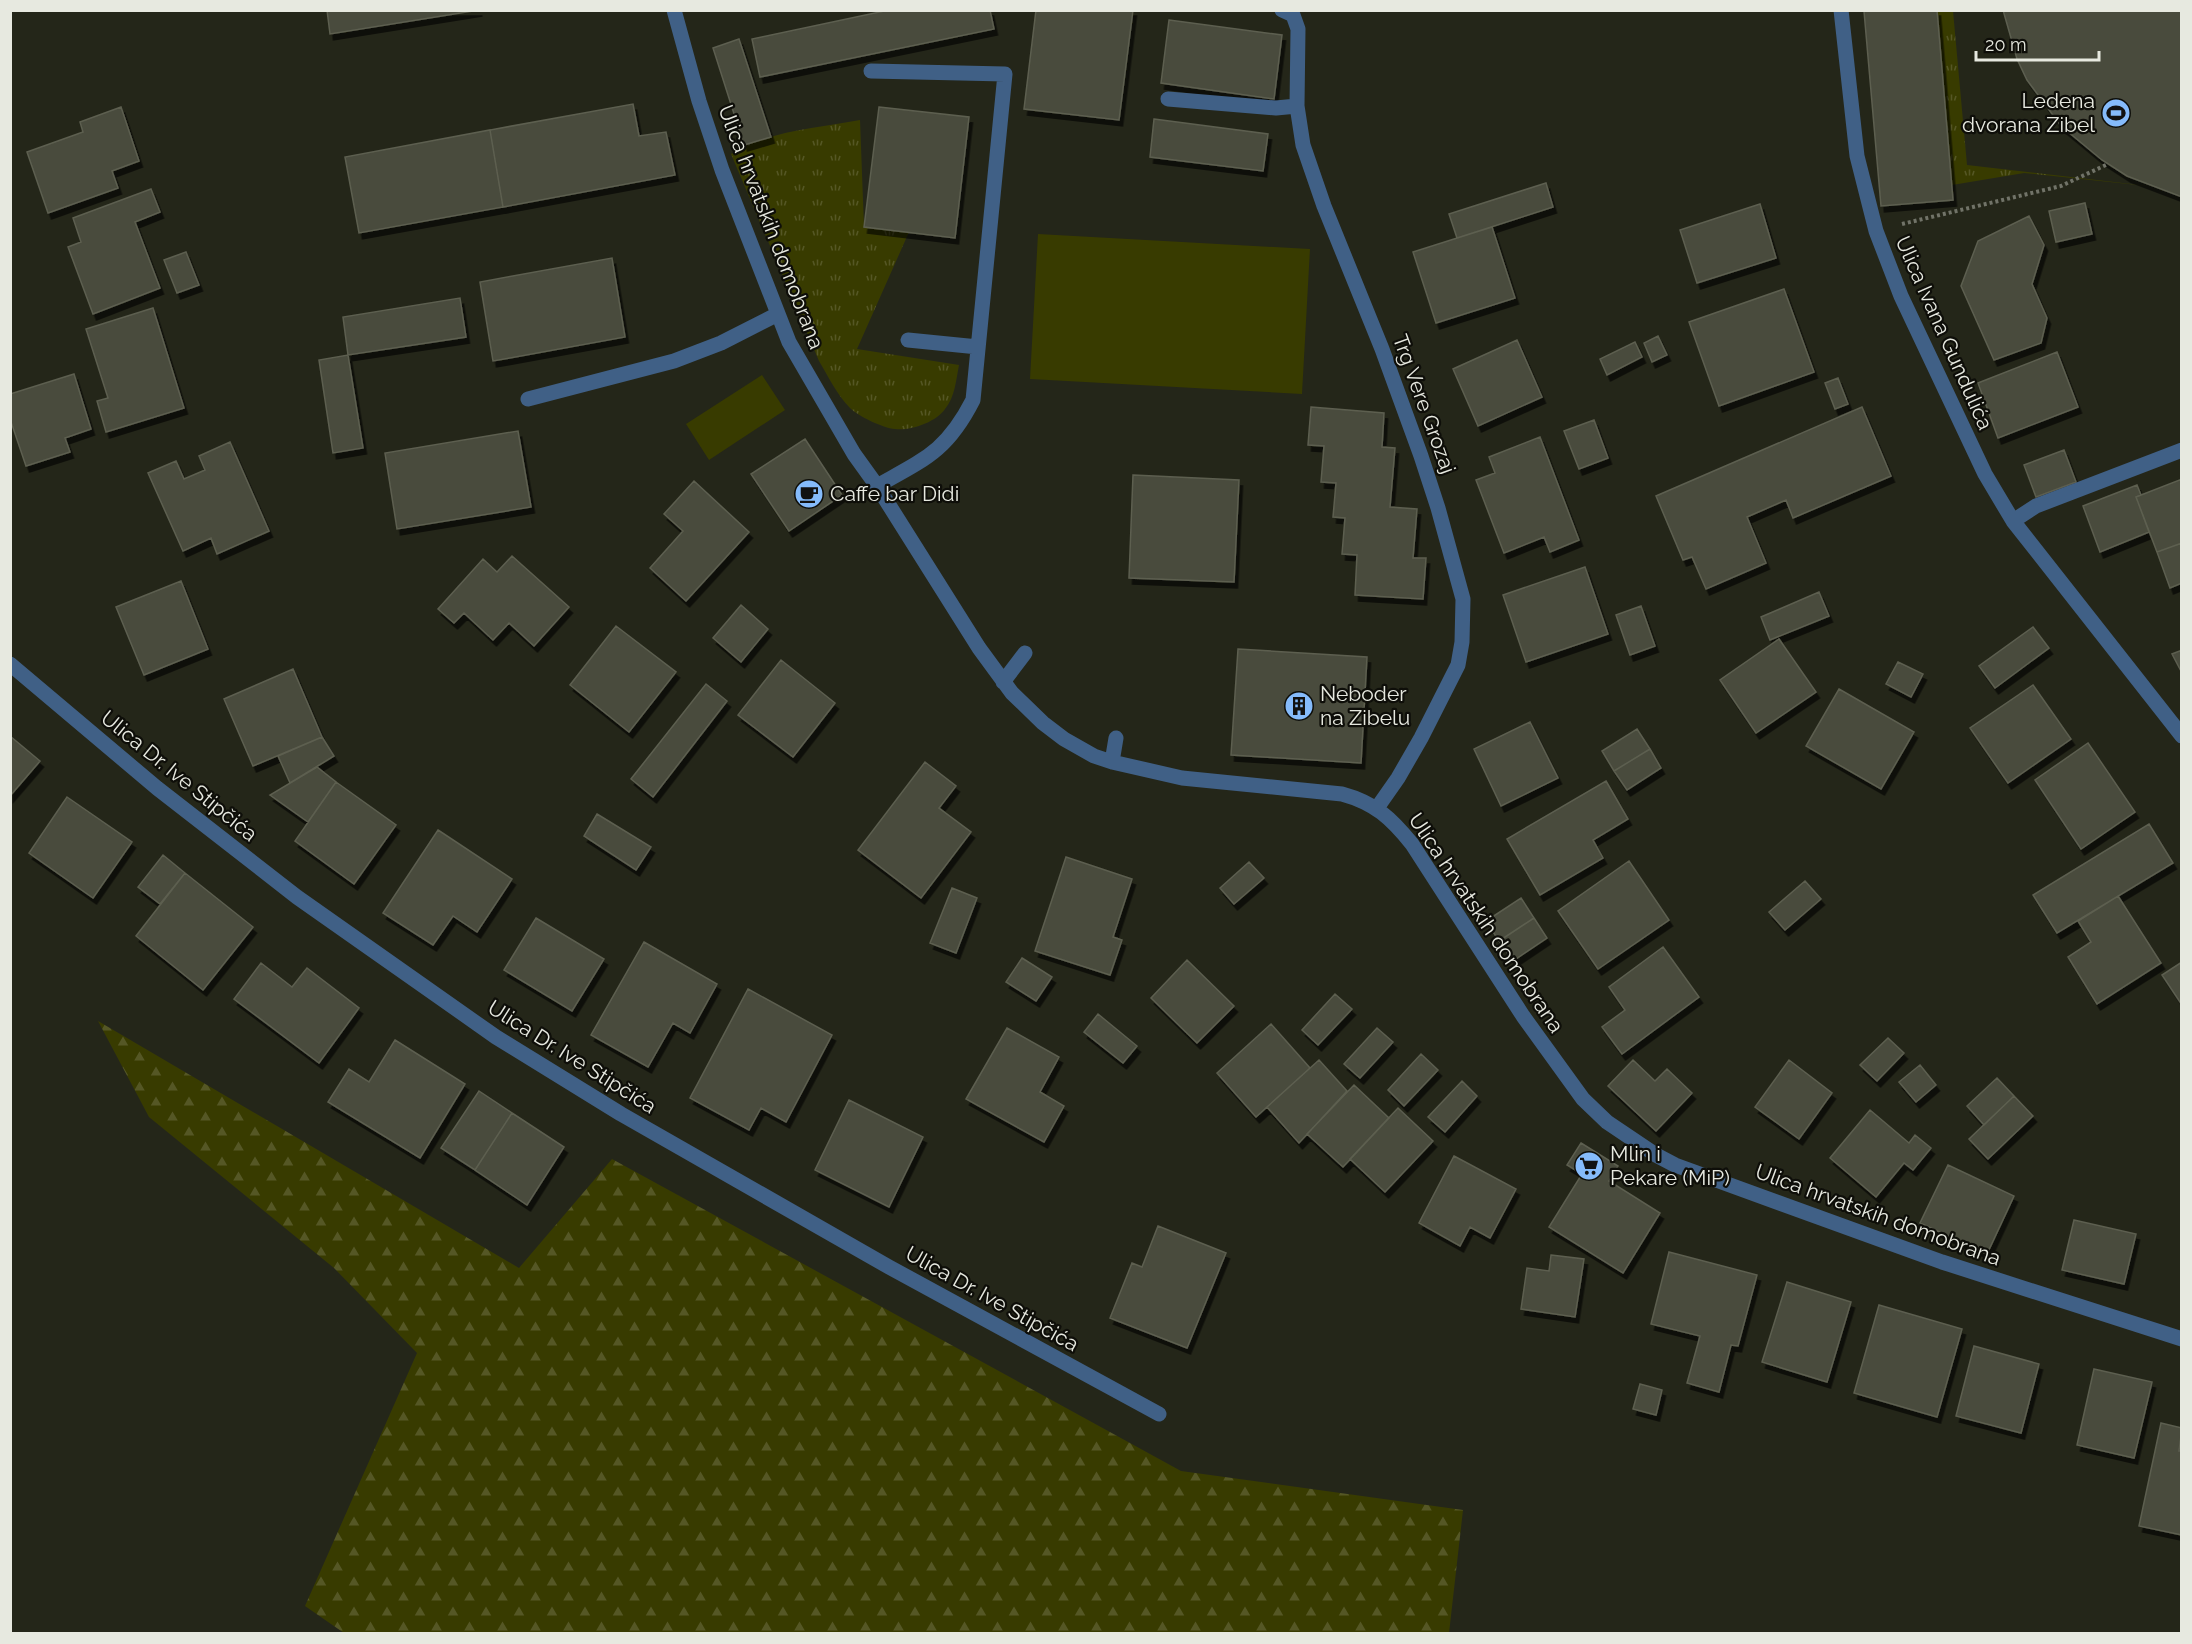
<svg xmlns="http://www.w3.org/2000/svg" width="2192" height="1644" viewBox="0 0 2192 1644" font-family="Raleway,sans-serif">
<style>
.grass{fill:url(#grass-tufts)}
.forest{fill:url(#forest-firs)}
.park{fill:#383b00}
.building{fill:#494b3d;stroke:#5d5f50;stroke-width:1.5;filter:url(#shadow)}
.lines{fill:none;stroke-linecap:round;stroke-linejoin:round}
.path{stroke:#717368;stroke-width:4;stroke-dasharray:3 3;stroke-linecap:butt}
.minor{stroke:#406086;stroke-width:15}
.labels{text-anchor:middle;stroke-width:4.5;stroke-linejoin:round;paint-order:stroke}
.poi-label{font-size:21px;fill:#e7e9e0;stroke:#0e0e09;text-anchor:start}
.street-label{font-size:21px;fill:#e7e9e0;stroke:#0e0e09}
</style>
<defs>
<pattern id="grass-tufts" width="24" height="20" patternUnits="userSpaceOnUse" patternTransform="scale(1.5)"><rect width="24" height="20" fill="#383b00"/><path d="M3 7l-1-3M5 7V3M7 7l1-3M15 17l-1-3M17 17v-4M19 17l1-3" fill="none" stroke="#555725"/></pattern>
<pattern id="forest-firs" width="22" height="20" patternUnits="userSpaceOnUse" patternTransform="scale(1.5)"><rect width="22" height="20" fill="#383b00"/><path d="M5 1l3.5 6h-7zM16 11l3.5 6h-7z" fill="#555725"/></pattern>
<filter id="shadow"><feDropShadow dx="3.5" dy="6" stdDeviation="0" flood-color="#0009"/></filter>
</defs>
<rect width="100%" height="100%" fill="#242619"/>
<path class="grass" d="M1937 11H1953L1967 165 2157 187 2024 173 1952 185Z
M860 120 864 227 909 232 857 349 959 365C956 380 955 397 945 409 936 422 911 431 895 429 883 428 858 416 850 408 837 395 828 376 819 361L731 154C766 131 819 128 860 120Z"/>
<path class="forest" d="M98 1021 519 1268 612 1159 1181 1471 1463 1510 1449 1633H344L305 1606 417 1353 334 1268 149 1117Z"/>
<path class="park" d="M1038 234 1310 249 1302 394 1030 379Z
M762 375 785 410 709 460 686 424Z"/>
<path class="building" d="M327 10H479L330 34Z
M889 10H990L994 29 760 77 752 39Z
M1036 10H1133L1119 120 1024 109Z
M1937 10 1953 200 1881 206 1864 11Z
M2003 10H2182V197L2127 176 2102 160 2061 126 2027 80 2017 59Z
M1169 20 1282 35 1274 99 1161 83Z
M739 39 771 137 744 145 713 48Z
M633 104 639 136 666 132 675 175 503 207 490 130Z
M121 107 139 161 112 171 118 188 48 213 27 152 83 132 80 122Z
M879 107 969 117 955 238 864 227Z
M1154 119 1268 134 1263 171 1150 157Z
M490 130 503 207 359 233 345 157Z
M1546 183 1553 207 1457 238 1449 214Z
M151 189 160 212 135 222 160 288 93 314 68 247 81 242 73 218Z
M2085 203 2092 234 2056 242 2049 211Z
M1760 204 1776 258 1697 283 1680 230Z
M2029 216 2044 245 2032 284 2047 318 2041 343 1994 360 1961 286 1978 241Z
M1492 227 1515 298 1436 323 1413 252Z
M186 252 199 285 177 293 164 260Z
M612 258 625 337 493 361 480 282Z
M1784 289 1814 372 1719 406 1689 322Z
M460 298 466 337 348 355 343 317Z
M153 308 184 408 106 432 97 401 108 398 86 329Z
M1658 336 1667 355 1652 362 1644 343Z
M1517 340 1542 397 1478 426 1453 369Z
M1635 342 1642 357 1607 375 1600 359Z
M2057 352 2078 407 1998 438 1978 383Z
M348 355 363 448 333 453 319 360Z
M74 374 91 429 65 438 70 452 26 466 10 419V394Z
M1838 378 1848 404 1835 409 1825 383Z
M1311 407 1384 413 1382 447 1395 448 1390 507 1417 509 1413 558H1426L1423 599 1355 595 1357 555 1342 554 1345 518 1333 517 1336 483 1321 482 1324 446 1308 445Z
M1862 407 1891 476 1793 518 1786 500 1747 517 1766 563 1706 589 1692 557 1683 560 1656 496Z
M1594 420 1608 458 1579 469 1564 431Z
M518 431 531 507 397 529 385 453Z
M1540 437 1579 540 1550 552 1544 537 1504 553 1476 480 1495 473 1489 457Z
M805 439 842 495 789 531 751 474Z
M230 442 269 531 217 554 211 538 183 551 148 473 176 461 184 479 205 470 199 456Z
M2064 450 2076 482 2036 497 2024 465Z
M1133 475 1239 480 1234 582 1129 578Z
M2182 479V543L2157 552 2136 497Z
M694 481 749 532 686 601 650 568 683 531 664 514Z
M2137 485 2141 495 2136 497 2149 532 2100 552 2083 506Z
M2182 543V583L2170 588 2157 552Z
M512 556 569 607 534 646 509 623 493 640 464 613 454 623 438 609 483 559 497 572Z
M1585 567 1608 634 1526 662 1503 595Z
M181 581 208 649 144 675 116 607Z
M1819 592 1829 616 1770 640 1761 617Z
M741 605 768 629 741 662 713 638Z
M1641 606 1655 646 1630 655 1616 615Z
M616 626 676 672 629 732 570 685Z
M2033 627 2049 648 1995 688 1979 666Z
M1779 639 1816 692 1756 733 1720 680Z
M1238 649 1367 657 1361 763 1231 755Z
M2182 650V673L2172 654Z
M781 660 835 703 793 757 738 715Z
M1898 662 1923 674 1911 697 1886 684Z
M293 669 322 737 253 766 224 699Z
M706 684 727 701 653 797 631 779Z
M2033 685 2071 739 2008 783 1970 728Z
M1839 689 1914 732 1881 789 1806 746Z
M1530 722 1558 778 1501 806 1474 749Z
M1637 729 1650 749 1614 771 1602 751Z
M10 736 40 761 10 796Z
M322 737 334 756 290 783 278 756Z
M2088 743 2135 812 2081 849 2035 780Z
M1650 749 1661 768 1627 790 1614 771Z
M925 762 956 786 939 808 971 832 921 898 858 850Z
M317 767 336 782 308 822 270 795Z
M1606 781 1628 819 1593 840 1603 858 1540 895 1507 839Z
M336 782 396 825 354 884 295 841Z
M67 797 132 842 93 898 29 853Z
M597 814 651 847 636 870 584 836Z
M2149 824 2173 863 2057 933 2033 895Z
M438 830 512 879 477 932 453 916 433 945 383 913Z
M163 855 185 873 160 904 138 887Z
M1066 857 1132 879 1113 937 1122 940 1110 975 1035 951Z
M1629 861 1669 920 1598 969 1558 911Z
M1249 862 1264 878 1234 904 1220 888Z
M185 873 253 927 203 990 136 936Z
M1805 881 1821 899 1785 930 1769 912Z
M952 888 977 898 956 953 930 943Z
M2118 896 2161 963 2097 1004 2068 957 2091 942 2078 921Z
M1521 898 1534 918 1499 941 1486 921Z
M536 918 604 959 572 1011 504 970Z
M1534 918 1547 938 1513 961 1499 941Z
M644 942 717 984 690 1033 673 1023 648 1067 591 1035Z
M1663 947 1699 997 1622 1054 1602 1027 1625 1010 1609 987Z
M1022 958 1052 977 1036 1001 1006 982Z
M1187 960 1234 1006 1197 1043 1151 998Z
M2182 962V1005L2162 975Z
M261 963 292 987 307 968 359 1008 319 1063 234 999Z
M748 989 832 1035 786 1122 761 1108 749 1130 690 1098Z
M1335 994 1352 1009 1318 1045 1302 1030Z
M1098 1014 1137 1046 1123 1063 1084 1032Z
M1271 1024 1310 1068 1256 1117 1217 1073Z
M1007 1028 1059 1057 1040 1092 1064 1106 1044 1142 966 1099Z
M1377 1028 1393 1042 1360 1078 1344 1064Z
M1888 1038 1904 1053 1877 1081 1860 1065Z
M395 1040 465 1084 420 1158 328 1102 349 1069 369 1082Z
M1421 1054 1438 1070 1404 1106 1388 1090Z
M1319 1060 1347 1091 1299 1143 1267 1107Z
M1633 1060 1655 1081 1667 1069 1692 1093 1656 1131 1608 1086Z
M1789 1060 1832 1093 1799 1139 1755 1107Z
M1920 1065 1936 1085 1916 1102 1899 1082Z
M1997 1078 2014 1096 1984 1125 1967 1106Z
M1462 1081 1477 1096 1445 1132 1428 1117Z
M1354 1085 1389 1118 1343 1167 1307 1134Z
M479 1091 512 1113 475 1170 441 1148Z
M2014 1096 2033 1116 1988 1159 1969 1139Z
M849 1100 923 1137 889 1207 815 1170Z
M1398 1108 1433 1141 1385 1192 1350 1159Z
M1870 1110 1909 1143 1915 1135 1931 1148 1913 1170 1904 1163 1876 1197 1830 1158Z
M512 1113 564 1147 527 1205 475 1170Z
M1581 1143 1618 1166 1609 1181 1660 1213 1623 1273 1549 1227 1582 1174 1567 1165Z
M1454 1156 1516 1189 1490 1238 1470 1227 1460 1246 1419 1223Z
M1948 1165 2014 1196 1987 1254 1920 1223Z
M2074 1220 2136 1234 2124 1284 2062 1270Z
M1158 1226 1226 1253 1187 1348 1110 1318 1132 1263 1142 1267Z
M1669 1252 1757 1275 1738 1346 1731 1345 1719 1392 1687 1383 1700 1336 1651 1324Z
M1551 1255 1584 1259 1575 1317 1521 1309 1527 1268 1549 1271Z
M1787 1282 1851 1302 1827 1382 1762 1362Z
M1879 1305 1962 1329 1937 1417 1854 1393Z
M1974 1346 2039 1364 2021 1433 1956 1416Z
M2094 1369 2152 1382 2134 1458 2077 1445Z
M1640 1384 1662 1390 1656 1415 1633 1409Z
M2161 1423 2182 1428 2179 1451H2182V1535L2139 1526Z"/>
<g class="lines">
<path class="path" d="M1902 224 2061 186 2108 164"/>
<path class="minor" d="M674 10 699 101 722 170 789 342 854 454 877 486 979 648 1012 693 1043 723 1064 739 1094 756 1112 762 1182 778 1342 794C1375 803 1391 818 1412 844L1523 1016 1583 1099 1607 1122 1656 1155 1675 1165 1942 1262 2182 1339
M1282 10 1293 15 1298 29 1297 106 1303 145 1324 206 1382 349 1421 456 1438 508 1463 599 1462 642 1458 665 1421 738 1398 778 1377 808
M1841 10 1857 156 1876 231 1901 296 1985 474 2013 521 2182 736
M871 71 1005 74 973 400C947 451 925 459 877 486
M1168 99 1276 108 1297 106
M908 340 978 347
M528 399 674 361 721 343 778 314
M2013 521 2036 506 2182 450
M10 664 157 788 297 897 496 1037 621 1114 889 1267 1159 1414
M1003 682 1025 653
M1112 762 1116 738"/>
</g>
<defs>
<g id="stadium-disc" transform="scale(1.5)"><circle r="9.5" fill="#85bbfb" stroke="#0e0e09"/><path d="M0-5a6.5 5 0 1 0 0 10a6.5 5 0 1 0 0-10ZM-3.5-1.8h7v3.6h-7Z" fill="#111"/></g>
<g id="cafe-disc" transform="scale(1.5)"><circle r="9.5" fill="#85bbfb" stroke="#0e0e09"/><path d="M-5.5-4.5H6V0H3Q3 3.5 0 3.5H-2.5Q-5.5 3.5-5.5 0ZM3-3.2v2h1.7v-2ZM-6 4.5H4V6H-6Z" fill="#111"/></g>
<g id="building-disc" transform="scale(1.5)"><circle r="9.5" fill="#85bbfb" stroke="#0e0e09"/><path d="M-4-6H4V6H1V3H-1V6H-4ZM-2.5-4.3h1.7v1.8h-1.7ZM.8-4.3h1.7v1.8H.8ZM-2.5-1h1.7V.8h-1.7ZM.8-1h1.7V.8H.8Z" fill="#111"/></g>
<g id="supermarket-disc" transform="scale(1.5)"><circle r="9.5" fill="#85bbfb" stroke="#0e0e09"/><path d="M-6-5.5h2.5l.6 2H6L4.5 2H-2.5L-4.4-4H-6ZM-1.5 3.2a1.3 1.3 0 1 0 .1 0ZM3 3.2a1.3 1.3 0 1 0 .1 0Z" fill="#111"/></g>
</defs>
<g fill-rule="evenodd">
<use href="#stadium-disc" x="2116" y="113"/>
<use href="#cafe-disc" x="809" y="494"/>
<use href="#building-disc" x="1299" y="706"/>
<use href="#supermarket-disc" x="1589" y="1166"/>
</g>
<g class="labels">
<g class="poi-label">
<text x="2095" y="108" text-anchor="end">Ledena<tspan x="2095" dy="24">dvorana Zibel</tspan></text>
<text x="830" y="501">Caffe bar Didi</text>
<text x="1320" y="701">Neboder<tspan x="1320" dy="24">na Zibelu</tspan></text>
<text x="1610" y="1161">Mlin i<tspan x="1610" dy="24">Pekare (MiP)</tspan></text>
</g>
<g class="street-label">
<text transform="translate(771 227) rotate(69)" y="7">Ulica hrvatskih domobrana</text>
<text transform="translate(1944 333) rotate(66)" y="7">Ulica Ivana Gundulića</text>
<text transform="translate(1424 404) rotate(70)" y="7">Trg Vere Grozaj</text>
<text transform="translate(179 776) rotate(39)" y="7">Ulica Dr. Ive Stipčića</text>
<text transform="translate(1486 923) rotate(56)" y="7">Ulica hrvatskih domobrana</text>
<text transform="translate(572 1057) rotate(32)" y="7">Ulica Dr. Ive Stipčića</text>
<text transform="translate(1878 1215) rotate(20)" y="7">Ulica hrvatskih domobrana</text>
<text transform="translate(992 1299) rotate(29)" y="7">Ulica Dr. Ive Stipčića</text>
</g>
</g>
<rect width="2192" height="1644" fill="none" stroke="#e7e9e0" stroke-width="24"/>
<path d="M1976 51v9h123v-9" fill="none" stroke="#e7e9e0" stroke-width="3"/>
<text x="1985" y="51" font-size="18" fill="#e7e9e0" stroke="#0e0e09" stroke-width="4.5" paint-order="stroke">20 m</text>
</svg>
